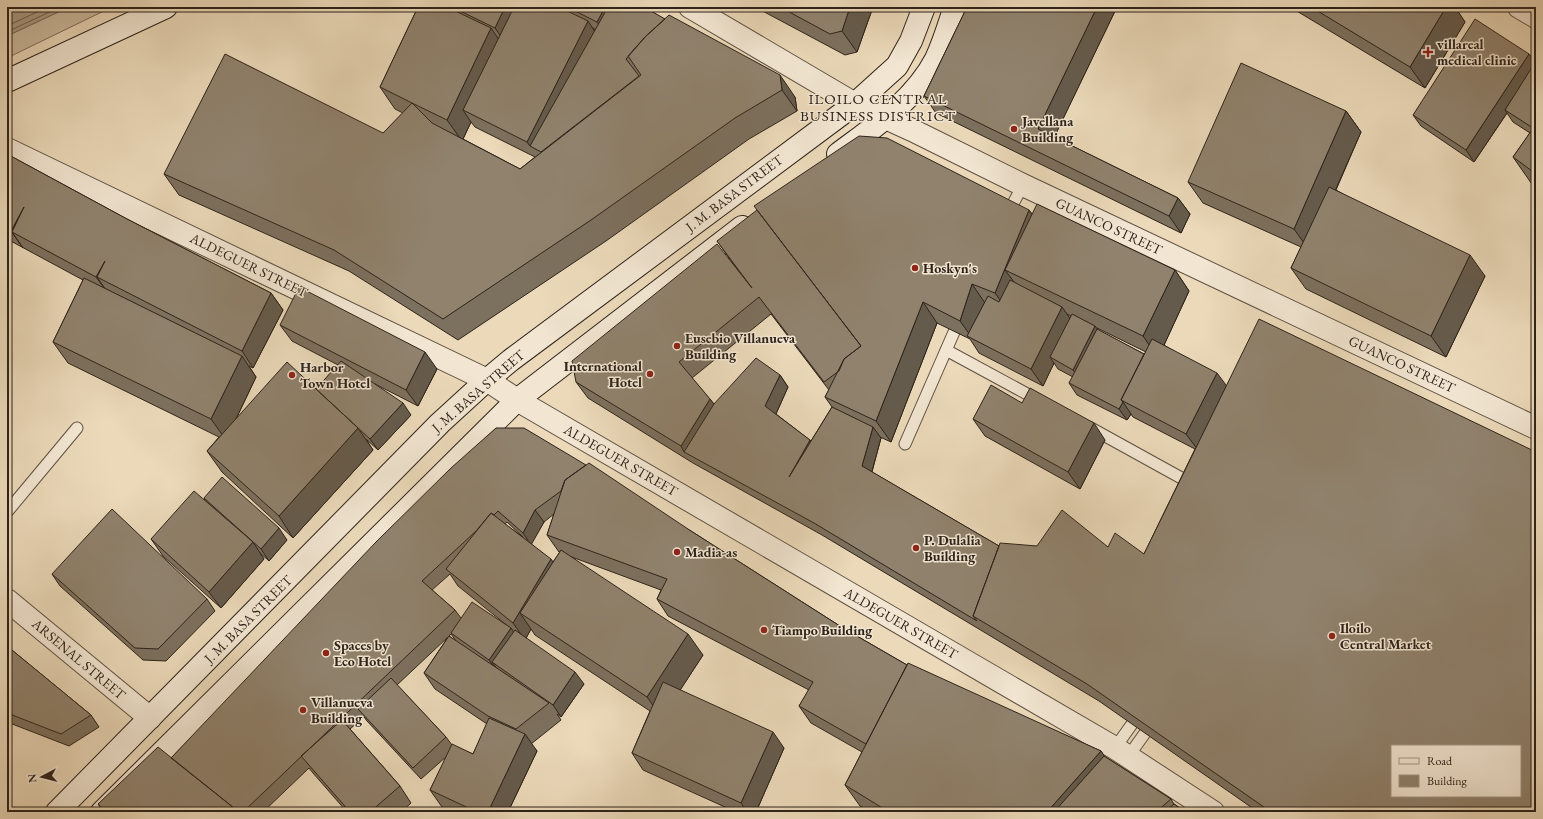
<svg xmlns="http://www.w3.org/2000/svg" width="1543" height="819" viewBox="0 0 1543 819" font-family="'EB Garamond',serif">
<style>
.green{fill:#cbba9e;stroke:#7c6e5c}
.water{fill:#ab9b83;stroke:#796b59}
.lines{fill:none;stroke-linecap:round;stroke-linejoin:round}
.shore{stroke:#6c5f4e;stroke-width:1}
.lane-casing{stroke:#5d5042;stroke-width:13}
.street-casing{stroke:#5d5042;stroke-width:24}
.secondary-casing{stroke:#2e231a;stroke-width:24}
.lane{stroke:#f2e6d2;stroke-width:11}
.street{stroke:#f2e6d2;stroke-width:22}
.secondary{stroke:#f2e6d2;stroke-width:22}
.wall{fill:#7c705e;stroke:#2e231a;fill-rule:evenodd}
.shaded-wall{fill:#655b4c;stroke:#2e231a}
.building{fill:#90826d;stroke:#2e231a;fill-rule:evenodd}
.poi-dot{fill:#8f2418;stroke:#f2e6d2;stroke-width:1.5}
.labels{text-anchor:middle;stroke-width:3;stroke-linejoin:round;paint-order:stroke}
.poi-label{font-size:14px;font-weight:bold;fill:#2e231a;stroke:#f2e6d2;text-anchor:start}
.street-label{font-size:14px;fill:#2e231a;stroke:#f2e6d2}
.neighbourhood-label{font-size:15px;letter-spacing:1px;fill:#2e231a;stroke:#f2e6d2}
</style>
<rect width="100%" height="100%" fill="#ebd9b9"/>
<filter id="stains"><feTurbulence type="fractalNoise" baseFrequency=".005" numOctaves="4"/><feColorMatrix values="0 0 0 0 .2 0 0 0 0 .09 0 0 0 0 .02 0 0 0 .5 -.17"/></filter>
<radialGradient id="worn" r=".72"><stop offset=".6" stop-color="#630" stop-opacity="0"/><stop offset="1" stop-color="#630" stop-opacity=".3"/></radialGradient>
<path class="green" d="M69 7H112L7 58V36Z"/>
<path class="water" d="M7 7H69L7 36Z"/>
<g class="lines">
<path class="shore" d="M7 26 48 7
M7 32 60 7"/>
<g class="lane-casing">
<path id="lane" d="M1008 213 1023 185
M946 350 1040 401
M1089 427 1185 480
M905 444 954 332
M7 512 77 428
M1115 748 1132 724
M1128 757 1145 733"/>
</g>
<g class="street-casing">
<path id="street" d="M690 7 855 104 912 130 1023 185 1536 428
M1519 7 1536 17
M7 149 487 380 517 400 1115 748 1213 812
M7 600 150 718"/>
</g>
<g class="secondary-casing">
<path id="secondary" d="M7 81 166 7
M838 154C874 127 915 100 936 59 944 42 949 24 955 7
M57 812 440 423 487 380 511 360 855 104 897 66 911 41 924 7
M102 812 517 400 742 227"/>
</g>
<use href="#lane" class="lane"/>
<use href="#street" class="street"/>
<use href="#secondary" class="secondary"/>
</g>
<path class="wall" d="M418 7H644L795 97 797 111 749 139 606 241 458 340 349 271 179 195 164 174 383 133 403 113 395 109 380 87ZM591 27 595 29 594 31ZM471 122 475 127 535 157 520 169 463 139Z
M755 7H873L857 52 845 55Z
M967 7H1117L1054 137 1178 198 1190 214 1181 233 936 113 924 96Z
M1290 7H1455L1465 22 1425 88Z
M1529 54 1535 63 1536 61V190L1513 157 1530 133 1513 122 1507 113 1474 162 1421 126 1413 115Z
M1346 111 1361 132 1336 190 1485 276 1446 357 1306 289 1291 268 1301 247 1203 203 1188 182Z
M7 154 127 219 271 293 283 310 253 368 249 366 256 377 236 419 316 389 338 365 292 341 280 325 437 369 418 406 375 384 411 415 378 450 366 439 373 450 293 538 222 472 207 451 219 437 68 363 53 342 83 280 7 239Z
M1029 210 1032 214 1175 270 1189 291 1164 345 1226 386 1536 812H1258L1099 701 822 535 693 463 588 398 576 382 737 269 717 241ZM771 314 829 390 825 397 832 407 811 441 776 414 788 387 780 375 714 404 692 378ZM1067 314 1071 316 1070 318ZM937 323 970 339 979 353 1043 386 1054 363 1058 369 1073 377 1069 383 1077 395 1127 420 1131 414 1133 417 1195 449 1144 554 1108 547 999 546 872 472 881 438 880 437 891 442ZM1097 328 1146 352 1144 354 1098 330Z
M1022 403 1105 440 1080 489 985 436 973 419Z
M496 428 691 531 843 628 907 665 1101 751 1104 756 1171 799 1174 804 1186 812H869L860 806 845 785 862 752 811 723 799 706 809 690 668 616 657 599 661 590 569 556 703 655 680 690 784 748 756 812H736L643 770 632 753 650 711 535 635 531 629 526 638 584 684 561 717 557 714 561 720 531 744 537 751 508 812H453L442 807 430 790 447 756 421 779 367 721 364 717 350 729 400 786 411 803 401 812H347L313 773 309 768 263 812H103L98 804 171 758ZM554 514 547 535 559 552H560L553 562 531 544 544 522ZM507 522 523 537 505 524ZM450 574 458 586 509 627 461 618 455 610 432 590ZM451 634 456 641 449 636ZM448 637 424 673 435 689 487 724 473 754 452 745 446 737 397 685Z
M204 498 287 540 269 561 259 552 264 559 221 608 163 556 151 539 205 501Z
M52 574 207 599 215 611 166 661 143 660 60 586Z
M7 646 91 715 99 727 69 746 7 722Z"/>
<path class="shaded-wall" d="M505 7H525L507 45 495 28Z
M605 7H619L606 34 597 22Z
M850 7H873L857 52 842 31Z
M1097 7H1117L1050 146 1038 129Z
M1446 7H1455L1465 22 1425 88 1410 67Z
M588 21 599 38 530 146 527 142Z
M491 28 506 50 463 110 471 122 462 141 447 120Z
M1529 54 1536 64 1505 110 1507 113 1474 162 1466 150Z
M780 75 795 97 797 111 782 90Z
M1346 111 1361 132 1309 250 1294 229Z
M1178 198 1190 214 1181 233 1169 216Z
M24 207 12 232 23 248 11 231Z
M1029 210 1044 231 1005 270 1020 290 1010 314 995 293Z
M1470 255 1485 276 1446 357 1431 336Z
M105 261 97 277 108 293 96 277Z
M1175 270 1189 291 1158 358 1143 336Z
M972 284 987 306 973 339 960 321Z
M271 293 283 310 253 368 242 351Z
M923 302 937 323 891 442 876 421Z
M1062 307 1074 324 1050 357 1054 363 1043 386 1031 369Z
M1095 326 1104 338 1081 381 1073 370Z
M425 352 437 369 418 406 406 390Z
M242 356 256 377 226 440 211 419Z
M1217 373 1229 389 1198 450 1186 434Z
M780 375 788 387 774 418 765 406Z
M710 399 722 415 684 452 681 446Z
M1123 402 1131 414 1127 420 1119 409Z
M403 403 411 415 378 450 370 439Z
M1094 423 1105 440 1080 489 1068 472Z
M873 427 881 438 870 478 862 466Z
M358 428 373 450 293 538 279 516Z
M810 440 818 452 789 477Z
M535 510 544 522 531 545 523 533Z
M279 528 287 540 269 561 261 549Z
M253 542 264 559 221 608 209 592Z
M551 559 563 576 520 613 531 629 525 640 513 623Z
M511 628 519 640 492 662 498 670 497 671 489 660Z
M688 634 703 655 662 718 647 697Z
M575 672 584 684 561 717 553 705Z
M773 732 784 748 756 812H747L741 803Z
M525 734 537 751 508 812H488Z
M1101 751 1116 773 1081 812H1047Z"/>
<path class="building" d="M418 7H447L491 28 447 120 412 103 432 123 520 169 641 75 628 56 646 36 669 15 780 75 782 90 735 118 591 220 443 319 334 250 164 174 225 54 383 133 412 103 380 87Z
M452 7H505L495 28Z
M514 7H559L588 21 527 142 463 110Z
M567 7H605L597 22Z
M608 7H644L665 19 646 36 626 59 639 76 541 152 530 146Z
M780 7H850L842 31 830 34Z
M967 7H1097L1038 129 1178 198 1169 216 924 96Z
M1311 7H1446L1410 67Z
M1475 19 1529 54 1466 150 1413 115Z
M1536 61V124L1533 128 1505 110Z
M1241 63 1346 111 1294 229 1188 182Z
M1536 124V174L1513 157Z
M859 136 887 138 1029 210 995 293 972 284 960 321 923 302 876 421 825 397 844 359 861 346 754 206Z
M7 154 127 219 271 293 242 351 97 277 105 261 96 277 12 232 24 207 11 231 7 229Z
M1329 187 1470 255 1431 336 1291 268Z
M1037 204 1175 270 1143 336 1005 270Z
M757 210 861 346 844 359 839 371 824 382 759 297 679 362 710 399 681 446 576 382 572 361 717 244 752 288 717 241Z
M84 278 242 356 211 419 53 342Z
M1010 280 1062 307 1031 369 967 336 988 296 999 302Z
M299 287 425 352 406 390 280 325Z
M1072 314 1095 326 1073 370 1050 357Z
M1259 319 1536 452V812H1271L1087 684 973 616 1000 543 1037 546 1062 510 1108 547 1115 533 1144 554ZM1392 746H1520V796H1392Z
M1097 329 1144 354 1121 400 1123 402 1119 409 1069 383Z
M1152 339 1217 373 1186 434 1121 400Z
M756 358 780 375 765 406 810 440 789 477 832 407 873 427 862 466 999 546 973 616 977 621 814 523 684 452 714 404Z
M341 361 403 403 370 439 316 389Z
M287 362 358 428 279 516 207 451Z
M1536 363V369L1534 368Z
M991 385 1022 403 1030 388 1094 423 1068 472 973 419Z
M496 428H524L586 465 565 480 561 491 535 510 523 533 498 511 494 515 491 513 476 531 422 581 455 610 243 812H239L171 758 376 542 451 468Z
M589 463 691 531 843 628 907 665 866 744 799 706 813 682 657 599 667 579 547 535 565 480Z
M222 477 279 528 261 549 204 498Z
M194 491 253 542 209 592 151 539Z
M112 509 207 599 158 649 135 648 52 574Z
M491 513 551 559 513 623 446 569Z
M561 550 688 634 647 697 520 613Z
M472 602 511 628 489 660 451 633Z
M515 630 575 672 553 705 492 662Z
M449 636 549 703 516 729 488 716 424 673Z
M7 646 91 715 61 734 7 713Z
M908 663 1101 751 1047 812H889L845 785Z
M391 678 446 737 413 768 358 709Z
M663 682 773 732 741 803 632 753Z
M489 718 525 734 488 812H477L430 790 452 744 473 754Z
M342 720 400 786 370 812H350L301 756Z
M158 747 239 812H107L98 804Z
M1104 756 1171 799 1156 812H1054Z
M1174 804 1186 812H1165Z"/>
<g class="poi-dot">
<path d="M1426 46h4v4h4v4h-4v4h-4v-4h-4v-4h4z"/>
<circle cx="1014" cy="129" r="4"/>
<circle cx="915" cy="268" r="4"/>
<circle cx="677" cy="346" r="4"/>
<circle cx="650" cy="374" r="4"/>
<circle cx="292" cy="375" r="4"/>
<circle cx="916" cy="548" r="4"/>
<circle cx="677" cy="552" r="4"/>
<circle cx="764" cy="630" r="4"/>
<circle cx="1332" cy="636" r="4"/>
<circle cx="326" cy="653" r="4"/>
<circle cx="303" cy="710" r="4"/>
</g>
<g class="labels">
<g class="poi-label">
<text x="1437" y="49">villareal<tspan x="1437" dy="16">medical clinic</tspan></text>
<text x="1022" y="126">Javellana<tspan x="1022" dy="16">Building</tspan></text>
<text x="923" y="273">Hoskyn's</text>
<text x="685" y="343">Eusebio Villanueva<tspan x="685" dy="16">Building</tspan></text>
<text x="642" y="371" text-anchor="end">International<tspan x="642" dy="16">Hotel</tspan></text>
<text x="300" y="372">Harbor<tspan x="300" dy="16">Town Hotel</tspan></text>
<text x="924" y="545">P. Dulalia<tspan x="924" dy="16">Building</tspan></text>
<text x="685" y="557">Madia-as</text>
<text x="1340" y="633">Iloilo<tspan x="1340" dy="16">Central Market</tspan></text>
<text x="772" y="635">Tiampo Building</text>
<text x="334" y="650">Spaces by<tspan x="334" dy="16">Eco Hotel</tspan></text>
<text x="311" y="707">Villanueva<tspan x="311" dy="16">Building</tspan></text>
</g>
<g class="street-label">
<text transform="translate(734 193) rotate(-37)" y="5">J. M. BASA STREET</text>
<text transform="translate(1109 226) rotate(25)" y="5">GUANCO STREET</text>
<text transform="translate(249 265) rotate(26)" y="5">ALDEGUER STREET</text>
<text transform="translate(1402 364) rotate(25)" y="5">GUANCO STREET</text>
<text transform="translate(478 391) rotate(-41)" y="5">J. M. BASA STREET</text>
<text transform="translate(621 460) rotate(30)" y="5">ALDEGUER STREET</text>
<text transform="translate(248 619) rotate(-45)" y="5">J. M. BASA STREET</text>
<text transform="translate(901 623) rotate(30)" y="5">ALDEGUER STREET</text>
<text transform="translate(79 659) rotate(40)" y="5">ARSENAL STREET</text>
</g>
<g class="neighbourhood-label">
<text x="878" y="104">ILOILO CENTRAL<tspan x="878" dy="17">BUSINESS DISTRICT</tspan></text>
</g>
</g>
<rect width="1543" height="819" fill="none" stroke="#ebd9b9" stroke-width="24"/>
<rect x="8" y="8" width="1527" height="803" fill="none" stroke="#2e231a" stroke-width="2"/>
<rect x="12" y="12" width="1519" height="795" fill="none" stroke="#2e231a"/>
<rect x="1391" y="745" width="130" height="52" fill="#f2e6d2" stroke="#a49888"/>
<rect x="1399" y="758" width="20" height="6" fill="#f2e6d2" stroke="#a49888"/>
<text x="1427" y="765" font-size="12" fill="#2e231a">Road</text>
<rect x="1399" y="775" width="20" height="12" fill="#90826d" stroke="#a49888"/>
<text x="1427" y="785" font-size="12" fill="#2e231a">Building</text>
<g transform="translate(42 777) rotate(263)" stroke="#f2e6d2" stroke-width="3" paint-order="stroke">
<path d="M0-3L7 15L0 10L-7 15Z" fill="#2e231a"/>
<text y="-6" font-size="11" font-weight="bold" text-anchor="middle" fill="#2e231a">N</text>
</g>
<rect width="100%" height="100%" filter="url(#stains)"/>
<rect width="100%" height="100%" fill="url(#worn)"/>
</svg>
